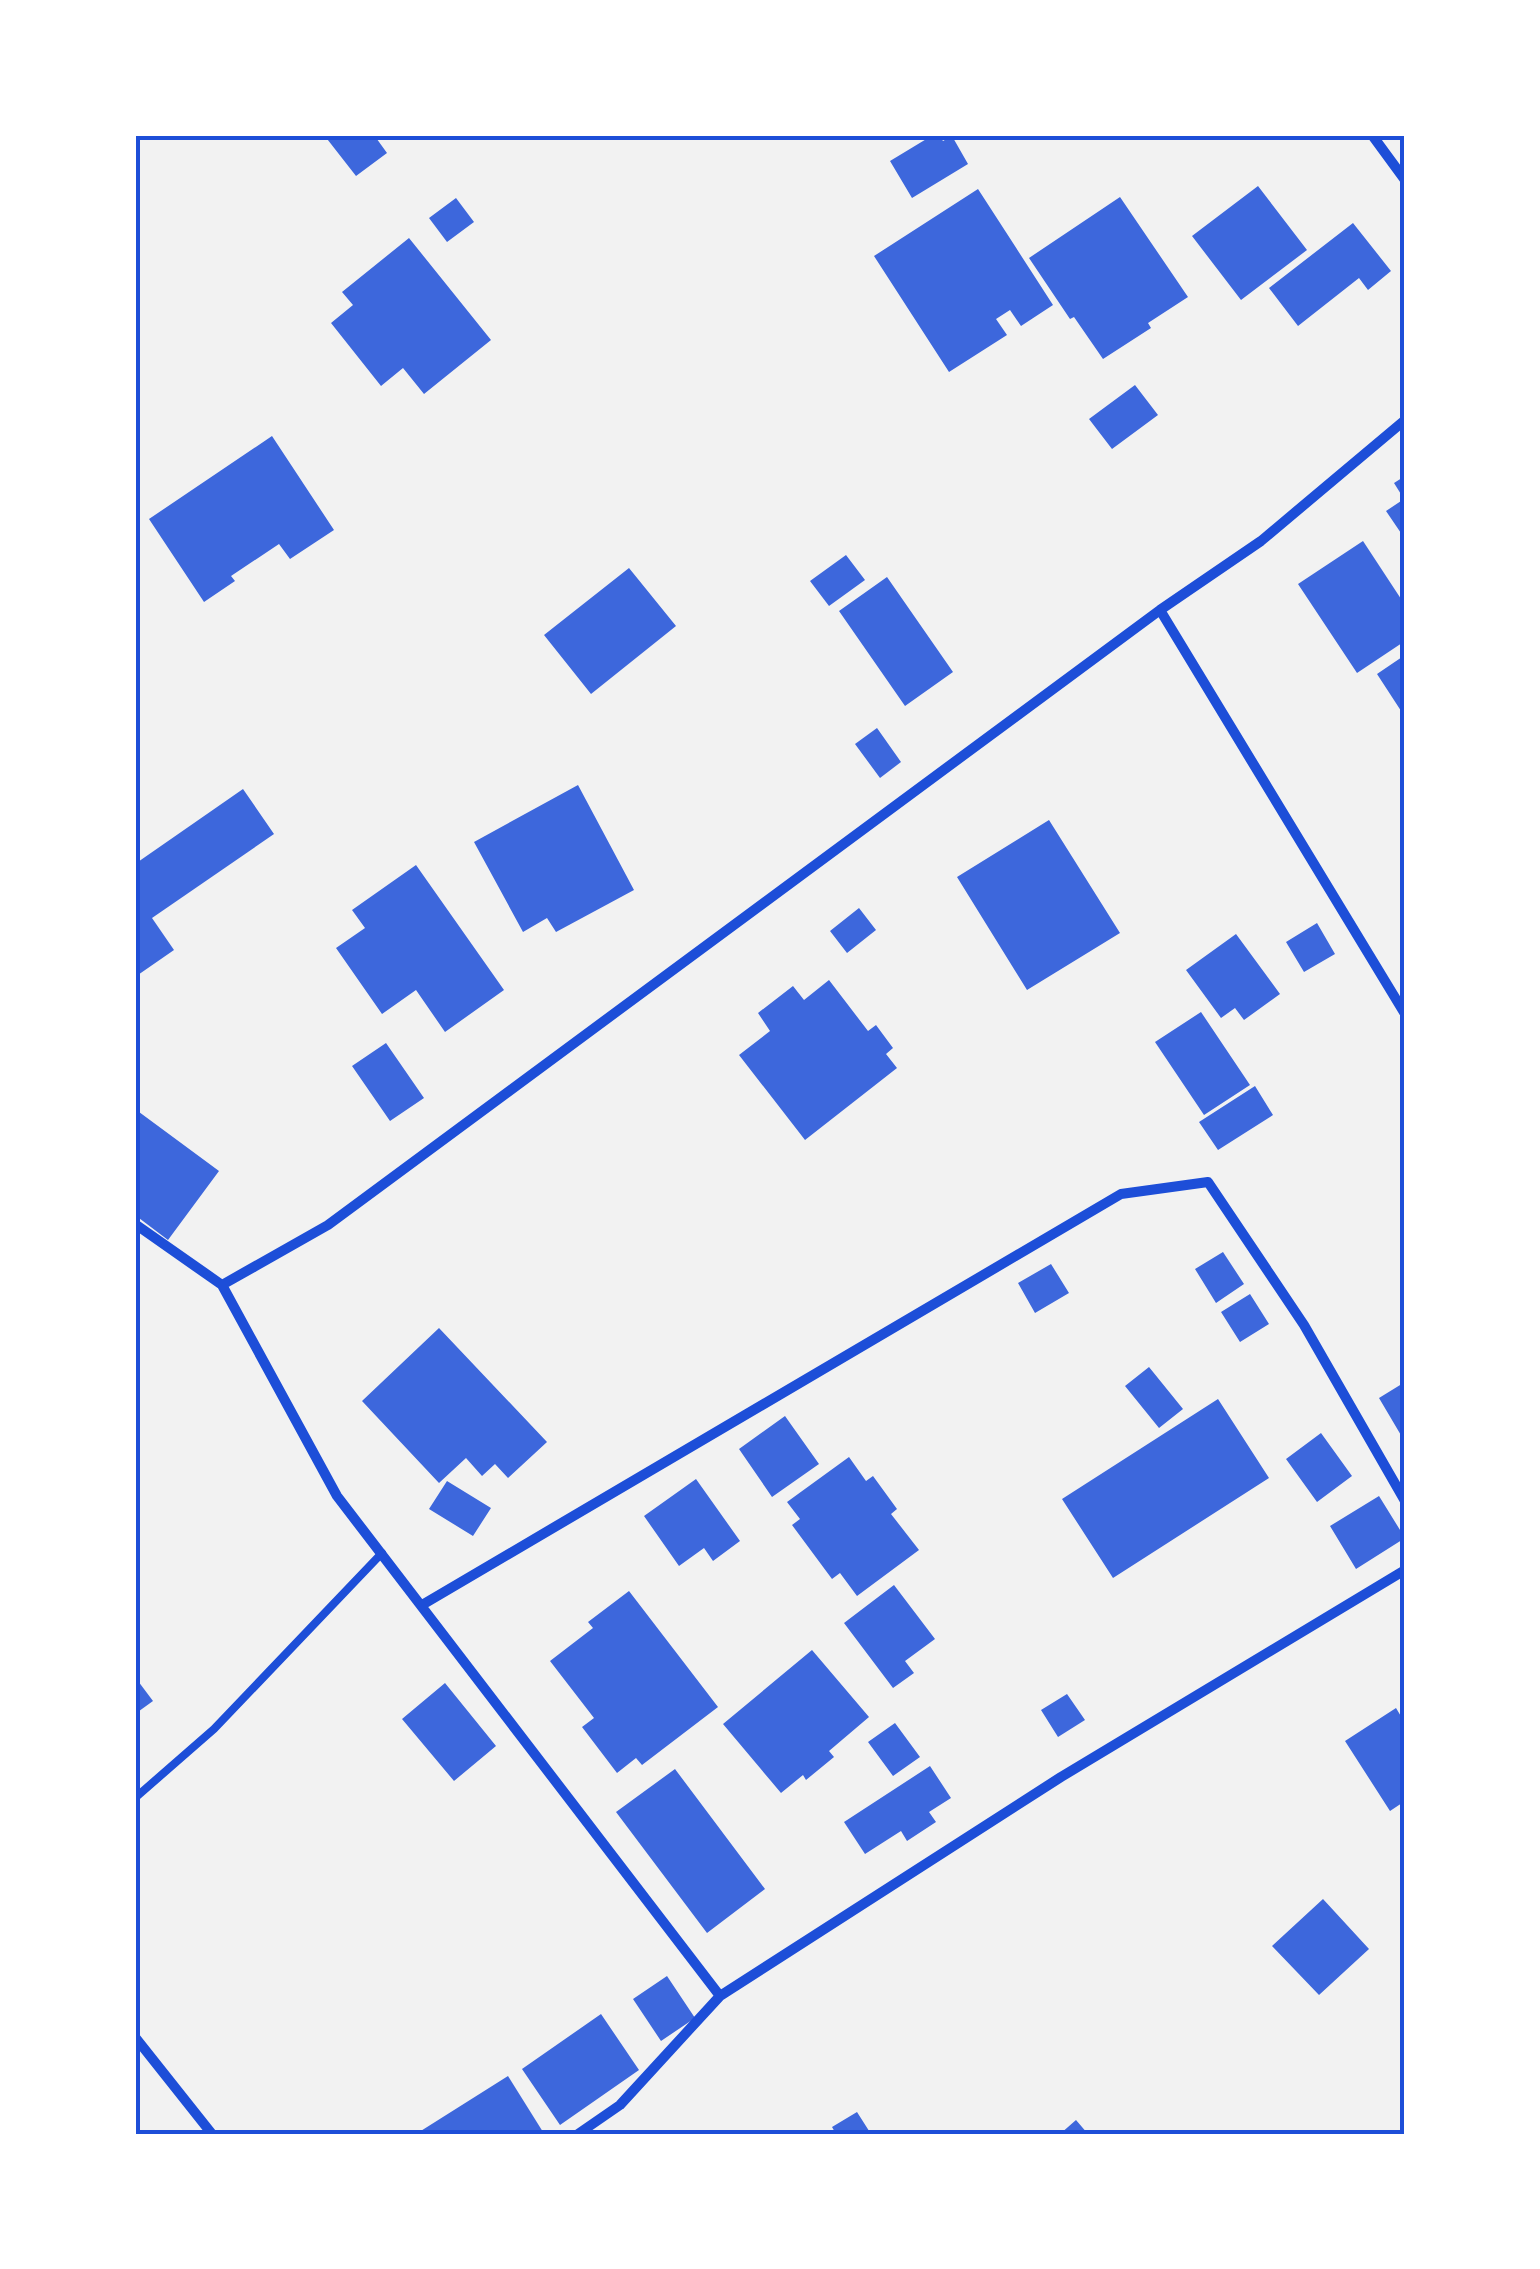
<svg xmlns="http://www.w3.org/2000/svg" width="1540" height="2269" viewBox="0 0 1540 2269" font-family="Helvetica,sans-serif">
<style>
.building{fill:#3d67dc}
.lines{fill:none;stroke-linecap:round;stroke-linejoin:round}
.service{stroke:#1d4ed8;stroke-width:8}
.minor{stroke:#1d4ed8;stroke-width:10}
.neatline{fill:none;stroke:#1d4ed8;stroke-width:4}
</style>
<rect width="100%" height="100%" fill="#f2f2f2"/>
<path class="building" d="M324 135H374L387 153 356 176Z
M933 135H939L943 141 952 136 968 164 912 198 890 161Z
M1258 186 1307 250 1241 300 1192 236Z
M978 189 1053 305 1021 326 1010 310 996 319 1007 335 949 372 874 256Z
M1120 197 1188 297 1148 323 1151 328 1103 359 1074 317 1070 319 1029 258Z
M456 198 474 222 447 242 429 218Z
M1353 223 1391 271 1368 290 1359 278 1298 326 1269 288Z
M409 238 491 340 424 394 403 368 381 386 331 323 353 305 342 292Z
M1135 385 1158 415 1112 449 1089 419Z
M272 436 334 530 290 559 279 544 231 576 235 581 204 602 149 519Z
M1405 476V539L1386 511 1404 499 1394 483Z
M1363 541 1405 605V641L1357 673 1298 584Z
M846 555 865 580 829 606 810 581Z
M629 568 676 626 591 694 544 635Z
M887 577 953 672 905 706 839 611Z
M1405 655V717L1377 674Z
M877 728 901 762 880 778 855 744Z
M578 785 634 890 556 932 547 918 523 932 474 842Z
M243 789 274 834 152 918 174 950 135 977V864Z
M1049 820 1120 933 1027 990 957 877Z
M416 865 504 990 445 1032 416 990 382 1014 336 948 365 928 352 910Z
M859 908 876 930 847 953 830 931Z
M1317 923 1335 954 1304 972 1286 942Z
M1236 934 1280 994 1244 1020 1235 1008 1221 1018 1186 970Z
M829 980 868 1031 876 1025 893 1048 886 1054 897 1068 805 1140 739 1055 770 1031 758 1013 793 986 804 1000Z
M1201 1012 1250 1085 1204 1115 1155 1042Z
M386 1043 424 1098 390 1121 352 1066Z
M1255 1086 1273 1115 1218 1150 1199 1122Z
M135 1109 219 1171 168 1240 135 1215Z
M1223 1252 1244 1284 1216 1303 1195 1269Z
M1051 1264 1069 1293 1035 1313 1018 1283Z
M1250 1294 1269 1324 1240 1342 1221 1312Z
M439 1328 547 1442 508 1478 495 1464 482 1476 466 1458 439 1483 362 1401Z
M1149 1367 1183 1409 1159 1428 1125 1386Z
M1405 1382V1442L1379 1398Z
M1218 1399 1269 1478 1113 1578 1062 1499Z
M785 1416 819 1464 772 1497 739 1449Z
M1321 1433 1352 1476 1317 1502 1286 1459Z
M849 1457 866 1481 873 1476 897 1509 891 1514 919 1550 857 1596 840 1573 832 1579 792 1525 800 1519 787 1502Z
M696 1479 740 1541 713 1561 704 1548 679 1566 644 1516Z
M447 1481 491 1508 473 1536 429 1509Z
M1379 1496 1405 1538 1356 1569 1330 1526Z
M894 1585 935 1639 905 1661 914 1673 893 1688 844 1623Z
M629 1591 718 1707 642 1765 636 1758 617 1773 582 1727 594 1718 550 1661 593 1628 588 1622Z
M812 1650 869 1717 829 1751 834 1757 806 1780 803 1775 781 1793 723 1724Z
M135 1677 153 1701 135 1714Z
M445 1683 496 1746 454 1781 402 1719Z
M1067 1694 1085 1720 1058 1737 1041 1710Z
M1396 1708 1405 1723V1801L1390 1811 1345 1741Z
M895 1723 920 1757 893 1776 868 1742Z
M930 1766 951 1798 929 1812 936 1822 907 1841 901 1831 865 1854 844 1822Z
M675 1769 765 1889 707 1933 616 1812Z
M1323 1899 1369 1949 1319 1995 1272 1946Z
M667 1976 695 2018 661 2041 633 1999Z
M601 2014 639 2070 560 2125 522 2069Z
M508 2076 543 2132 416 2134Z
M857 2112 871 2134H836L832 2127Z
M1076 2120 1088 2134H1060Z"/>
<g class="lines">
<path class="service" d="M135 1798 214 1729 382 1553"/>
<path class="minor" d="M1372 135 1405 180
M1160 610 1261 541 1405 420
M135 1224 222 1285
M422 1605 1121 1194 1208 1182 1304 1325 1405 1501
M720 1996 337 1496 222 1285 328 1225 1160 610 1405 1014
M135 2037 212 2134
M578 2134 620 2105 720 1996 1061 1777 1405 1570"/>
</g>
<rect width="1540" height="2269" fill="none" stroke="#ffffff" stroke-width="275"/>
<rect x="138" y="138" width="1264" height="1994" class="neatline"/>
</svg>
